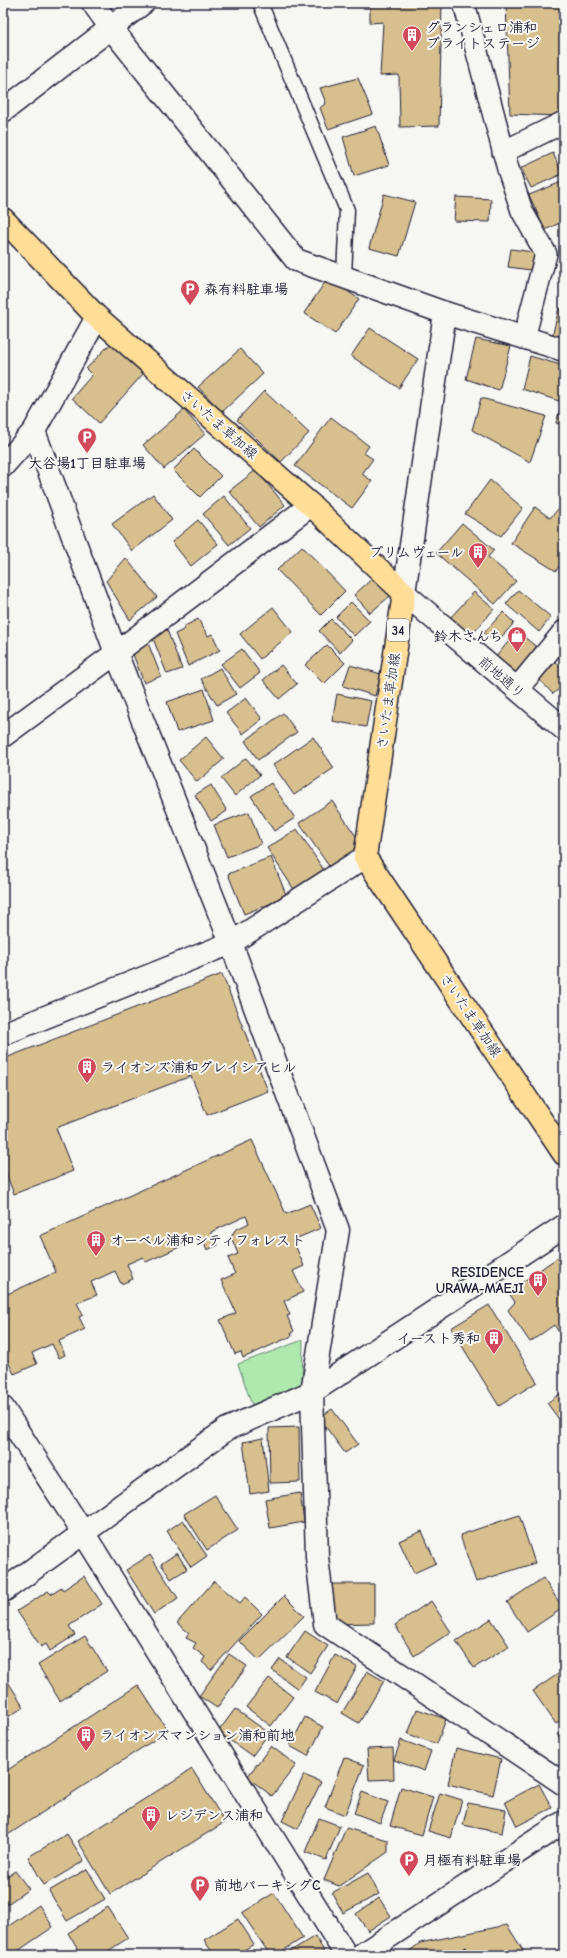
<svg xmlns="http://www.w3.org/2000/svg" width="567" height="1958" viewBox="0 0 567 1958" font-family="'Comic Neue','Klee One',sans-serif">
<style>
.green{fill:#afe9ae;stroke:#688674}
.building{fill:#d7bf8e;stroke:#22223b}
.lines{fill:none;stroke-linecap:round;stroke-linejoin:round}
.service-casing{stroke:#22223b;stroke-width:17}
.pedestrian-casing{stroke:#22223b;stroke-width:24}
.minor-casing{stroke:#22223b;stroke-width:25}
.tertiary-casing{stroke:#22223b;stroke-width:25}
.primary-casing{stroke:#22223b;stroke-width:25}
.service{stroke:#f6f6f2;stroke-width:14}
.pedestrian{stroke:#f6f6f2;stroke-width:21}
.minor{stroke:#f6f6f2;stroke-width:22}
.tertiary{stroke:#f6f6f2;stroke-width:22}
.primary{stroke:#fedd96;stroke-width:22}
.labels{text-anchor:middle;stroke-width:4;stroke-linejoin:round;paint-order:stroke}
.shield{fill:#f6f6f2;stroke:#626272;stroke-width:1}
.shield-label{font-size:13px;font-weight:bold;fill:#22223b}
.poi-label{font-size:14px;font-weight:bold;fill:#22223b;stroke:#f6f6f2;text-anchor:start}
.street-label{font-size:14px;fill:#22223b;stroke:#f6f6f2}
</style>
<rect width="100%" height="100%" fill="#f6f6f2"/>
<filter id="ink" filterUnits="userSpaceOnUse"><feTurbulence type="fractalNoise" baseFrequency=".025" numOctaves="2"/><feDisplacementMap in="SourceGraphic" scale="8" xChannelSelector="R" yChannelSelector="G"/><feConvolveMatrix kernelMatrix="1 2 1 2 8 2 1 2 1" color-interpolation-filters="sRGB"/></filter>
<g filter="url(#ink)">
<path class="green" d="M303 1340 302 1387 252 1405 238 1364Z"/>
<path class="building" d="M370 3H442L439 126 400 127 399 75 380 76 383 22 370 23Z
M506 3H564V112L558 116 510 114Z
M358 78 373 114 328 129 320 108 326 103 320 88Z
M376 126 389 165 354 176 343 137Z
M553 153 562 174 531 188 521 168Z
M564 181V221L545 230 529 195Z
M384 194 415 202 399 256 369 248Z
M456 197 491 199 490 222 454 221Z
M511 249 540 253 538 271 508 267Z
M328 278 359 299 335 334 304 313Z
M559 308 564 309V340L552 337Z
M370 328 418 359 399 388 351 356Z
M476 339 511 346 499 390 466 379Z
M111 343 144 373 99 423 72 398 92 375 86 369Z
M240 349 263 374 222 412 198 387Z
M530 356 564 366V382L559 401 522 389Z
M264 391 309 433 281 462 237 420Z
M564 396V425L556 423Z
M481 398 546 416 530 462 472 430Z
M184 410 205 434 164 469 143 445Z
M331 417 369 446 364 453 373 459 362 474 372 481 352 508 295 466Z
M194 449 221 476 200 497 173 470Z
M256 470 285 505 259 527 229 491Z
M490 480 523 508 501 536 465 514Z
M153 494 172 520 132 551 112 524Z
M224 496 250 528 229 545 203 514Z
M535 507 550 518 560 507 564 511V559L556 571 511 543Z
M198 520 218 544 191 566 172 542Z
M462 523 494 550 488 557 516 581 495 604 436 553Z
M302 546 345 591 321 615 277 570Z
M126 558 157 597 130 620 106 581Z
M564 566V577L559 572Z
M374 577 390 596 370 613 354 595Z
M518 590 551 617 539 632 506 604Z
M474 592 494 609 470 637 449 619Z
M351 602 370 621 354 636 336 617Z
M273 607 293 632 260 659 240 634Z
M503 612 514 623 496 643 484 633Z
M198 619 208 636 212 634 220 650 188 666 175 634 185 629 183 627Z
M331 619 352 640 340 653 319 631Z
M167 630 182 669 167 674 152 636Z
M517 631 539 649 517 675 495 658Z
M148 643 161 676 144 683 131 649Z
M327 645 345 663 324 684 305 665Z
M242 649 260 673 240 688 221 664Z
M556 662 562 669 564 667V685L553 694 538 678Z
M281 665 297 684 279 699 263 680Z
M350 665 381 674 375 696 343 686Z
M220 668 236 694 217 705 201 679Z
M204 689 214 720 177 732 167 702Z
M337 694 371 701 366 727 332 721Z
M246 698 262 719 243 734 226 713Z
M283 713 297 732 258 760 245 741Z
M206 737 224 759 197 782 179 760Z
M313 737 334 768 294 795 273 765Z
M246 758 260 775 235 796 221 778Z
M271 783 295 818 274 831 251 796Z
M211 785 227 811 211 821 195 795Z
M332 801 364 848 331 869 299 823Z
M249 812 261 844 227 857 214 825Z
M297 829 325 872 295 891 267 848Z
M271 857 287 897 244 914 228 874Z
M222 974 268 1091 207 1115 191 1076 56 1128 73 1171 14 1194 3 1166V1059Z
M252 1140 286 1214 310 1204 321 1228 293 1240 304 1266 293 1271 303 1292 284 1301 290 1315 287 1316 294 1331 291 1333 292 1336 243 1358 241 1352 235 1354 220 1320 236 1313 221 1280 235 1274 228 1258 238 1254 231 1237 235 1230 249 1223 246 1216 211 1232 218 1245 207 1250 202 1237 146 1262 143 1257 127 1264 133 1279 121 1284 115 1271 91 1282 97 1295 77 1303 83 1315 79 1317 85 1329 59 1341 65 1355 59 1358 52 1344 32 1353 37 1364 14 1374 3 1351V1296L56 1272 40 1236Z
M564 1253V1339L554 1325 530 1342 508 1310 515 1302 508 1292Z
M489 1305 537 1382 499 1406 451 1328Z
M564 1391V1426L547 1403Z
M332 1409 358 1444 345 1453 319 1418Z
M299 1427 300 1482 270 1483 269 1428Z
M263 1438 269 1491 250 1494 243 1442Z
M300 1493 304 1522 270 1528 265 1499Z
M215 1495 238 1530 207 1550 184 1514Z
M519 1515 535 1563 476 1582 460 1535Z
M183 1520 207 1556 191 1567 167 1531Z
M422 1531 436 1563 414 1573 399 1541Z
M177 1553 187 1569 171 1579 161 1564Z
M150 1555 178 1598 154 1614 126 1570Z
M84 1576 102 1604 69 1626 75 1635 50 1651 46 1644 41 1647 17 1611 48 1591 51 1594 61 1587 63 1590Z
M543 1578 563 1608 527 1632 507 1602Z
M214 1581 240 1603 245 1597 262 1614 211 1670 202 1662 205 1657 193 1648 196 1643 186 1638 189 1633 177 1623Z
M329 1584H374V1623L330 1624Z
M284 1596 304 1616 259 1660 239 1641Z
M431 1601 451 1632 414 1656 395 1625Z
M491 1619 509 1646 474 1668 456 1641Z
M305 1631 328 1646 310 1673 287 1657Z
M85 1636 107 1671 60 1701 38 1665Z
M229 1654 247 1666 217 1708 199 1696Z
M335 1655 357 1667 337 1704 315 1692Z
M280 1659 306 1677 298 1689 272 1670Z
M564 1670V1718L556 1724 533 1691Z
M367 1671 384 1681 359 1723 342 1713Z
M3 1674 24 1707 3 1720Z
M269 1678 293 1697 271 1726 246 1707Z
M138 1685 168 1731 3 1838V1773Z
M235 1709 269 1733 252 1756 218 1732Z
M417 1709 446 1719 437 1744 408 1734Z
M305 1717 323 1727 308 1756 290 1746Z
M564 1730V1746L557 1734Z
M401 1740 431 1751 424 1771 394 1760Z
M271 1746 296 1765 272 1796 247 1777Z
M393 1748 394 1779 369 1780 367 1749Z
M456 1748 501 1759 493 1795 448 1784Z
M344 1757 364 1765 345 1815 325 1807Z
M192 1769 225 1822 110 1894 78 1841Z
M304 1775 321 1782 298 1829 282 1821Z
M539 1784 552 1808 517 1826 505 1802Z
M401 1787 433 1797 422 1835 390 1826Z
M362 1792 388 1802 380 1823 354 1813Z
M440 1793 462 1800 451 1838 428 1831Z
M468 1803 506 1810 502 1833 463 1825Z
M319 1818 340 1826 326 1860 305 1852Z
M346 1828 388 1840V1852L339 1886 324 1880Z
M67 1834 84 1861 44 1885 28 1857Z
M87 1869 105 1899 67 1921 49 1891Z
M15 1871 29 1889 3 1907V1879Z
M368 1873 379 1894 343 1913 332 1893Z
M274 1893 303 1938 276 1955H270L242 1913Z
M379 1898 391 1916 368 1931 356 1914Z
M39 1905 53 1927 12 1955H3V1930Z
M108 1907 128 1938 102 1955H81L68 1933Z
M238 1919 254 1944 236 1955H214L204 1940Z
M507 1925 526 1955H471L466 1947 454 1955H404L420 1943Z
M315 1936 324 1951 317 1955H284Z
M466 1947 471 1955H454Z"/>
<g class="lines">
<g class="service-casing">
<path id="service" d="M260 3 347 210 344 276"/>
</g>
<g class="pedestrian-casing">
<path id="pedestrian" d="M464 3 508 169 522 211 546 254 524 338
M503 152 564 122"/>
</g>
<g class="minor-casing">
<path id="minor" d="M93 3 111 28 296 260 445 313
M3 111 143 3
M97 317 34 431 116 653 231 943 338 1230 312 1392 317 1557 325 1624 564 1784
M3 466 34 431
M404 593 564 729
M517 689 564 632
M3 736 116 653 311 505
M3 1034 231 943 365 857
M3 1408 84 1534 346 1955
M3 1591 227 1429 312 1392 564 1226
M361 1955 564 1822"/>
</g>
<g class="tertiary-casing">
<path id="tertiary" d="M404 593 445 313 564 350"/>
</g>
<g class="primary-casing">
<path id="primary" d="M3 219 97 317 311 505 404 593 365 857 564 1154"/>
</g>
<use href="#service" class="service"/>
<use href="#pedestrian" class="pedestrian"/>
<use href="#minor" class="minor"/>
<use href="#tertiary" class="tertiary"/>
<use href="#primary" class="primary"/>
</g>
</g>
<defs>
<g id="building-pin" transform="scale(1)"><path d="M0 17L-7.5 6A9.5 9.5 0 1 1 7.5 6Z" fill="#d1495b" stroke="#f6f6f2"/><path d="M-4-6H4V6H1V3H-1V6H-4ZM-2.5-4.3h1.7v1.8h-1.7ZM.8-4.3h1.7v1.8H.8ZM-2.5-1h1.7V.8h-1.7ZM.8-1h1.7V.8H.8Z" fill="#fff"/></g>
<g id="parking-pin" transform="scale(1)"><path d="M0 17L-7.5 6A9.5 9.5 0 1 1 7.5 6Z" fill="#d1495b" stroke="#f6f6f2"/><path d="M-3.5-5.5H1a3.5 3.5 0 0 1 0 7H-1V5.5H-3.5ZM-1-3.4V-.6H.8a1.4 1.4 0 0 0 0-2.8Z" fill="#fff"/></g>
<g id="shop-pin" transform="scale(1)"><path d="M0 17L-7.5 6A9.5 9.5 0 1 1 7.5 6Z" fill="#d1495b" stroke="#f6f6f2"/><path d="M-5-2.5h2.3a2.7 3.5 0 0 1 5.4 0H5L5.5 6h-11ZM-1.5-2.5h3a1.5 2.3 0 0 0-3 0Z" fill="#fff"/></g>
</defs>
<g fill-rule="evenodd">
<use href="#building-pin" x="412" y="35"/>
<use href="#parking-pin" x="190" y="289"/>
<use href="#parking-pin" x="87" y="437"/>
<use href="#building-pin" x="478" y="552"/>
<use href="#shop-pin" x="517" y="636"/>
<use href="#building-pin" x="87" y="1067"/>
<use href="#building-pin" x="96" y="1240"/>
<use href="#building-pin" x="538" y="1280"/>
<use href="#building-pin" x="494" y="1338"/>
<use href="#building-pin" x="86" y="1735"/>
<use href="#building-pin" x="151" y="1815"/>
<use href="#parking-pin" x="409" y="1860"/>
<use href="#parking-pin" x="200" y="1885"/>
</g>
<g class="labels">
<rect class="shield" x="387" y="619" width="22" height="22" rx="3"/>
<g class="shield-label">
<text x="398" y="635">34</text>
</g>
<g class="poi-label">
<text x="426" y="32">グランシェロ浦和<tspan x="426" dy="16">ブライトステージ</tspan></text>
<text x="204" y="294">森有料駐車場</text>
<text x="87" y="468" text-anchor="middle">大谷場1丁目駐車場</text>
<text x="464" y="557" text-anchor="end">プリムヴェール</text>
<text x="503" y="641" text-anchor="end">鈴木さんち</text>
<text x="101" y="1072">ライオンズ浦和グレイシアヒル</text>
<text x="110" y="1245">オーベル浦和シティフォレスト</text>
<text x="524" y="1277" text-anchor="end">RESIDENCE<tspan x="524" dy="16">URAWA-MAEJI</tspan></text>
<text x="480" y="1343" text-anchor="end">イースト秀和</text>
<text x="100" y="1740">ライオンズマンション浦和前地</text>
<text x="165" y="1820">レジデンス浦和</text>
<text x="423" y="1865">月極有料駐車場</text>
<text x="214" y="1890">前地パーキングC</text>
</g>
<g class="street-label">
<text transform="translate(219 424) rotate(41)" y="5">さいたま草加線</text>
<text transform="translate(502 677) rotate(41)" y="5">前地通り</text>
<text transform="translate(388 701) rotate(-82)" y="5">さいたま草加線</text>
<text transform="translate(471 1015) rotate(56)" y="5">さいたま草加線</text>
</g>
</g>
<rect width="567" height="1958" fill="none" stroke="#f6f6f2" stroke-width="16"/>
<rect x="8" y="8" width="551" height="1942" fill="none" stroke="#22223b" stroke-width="1.5" filter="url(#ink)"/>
</svg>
